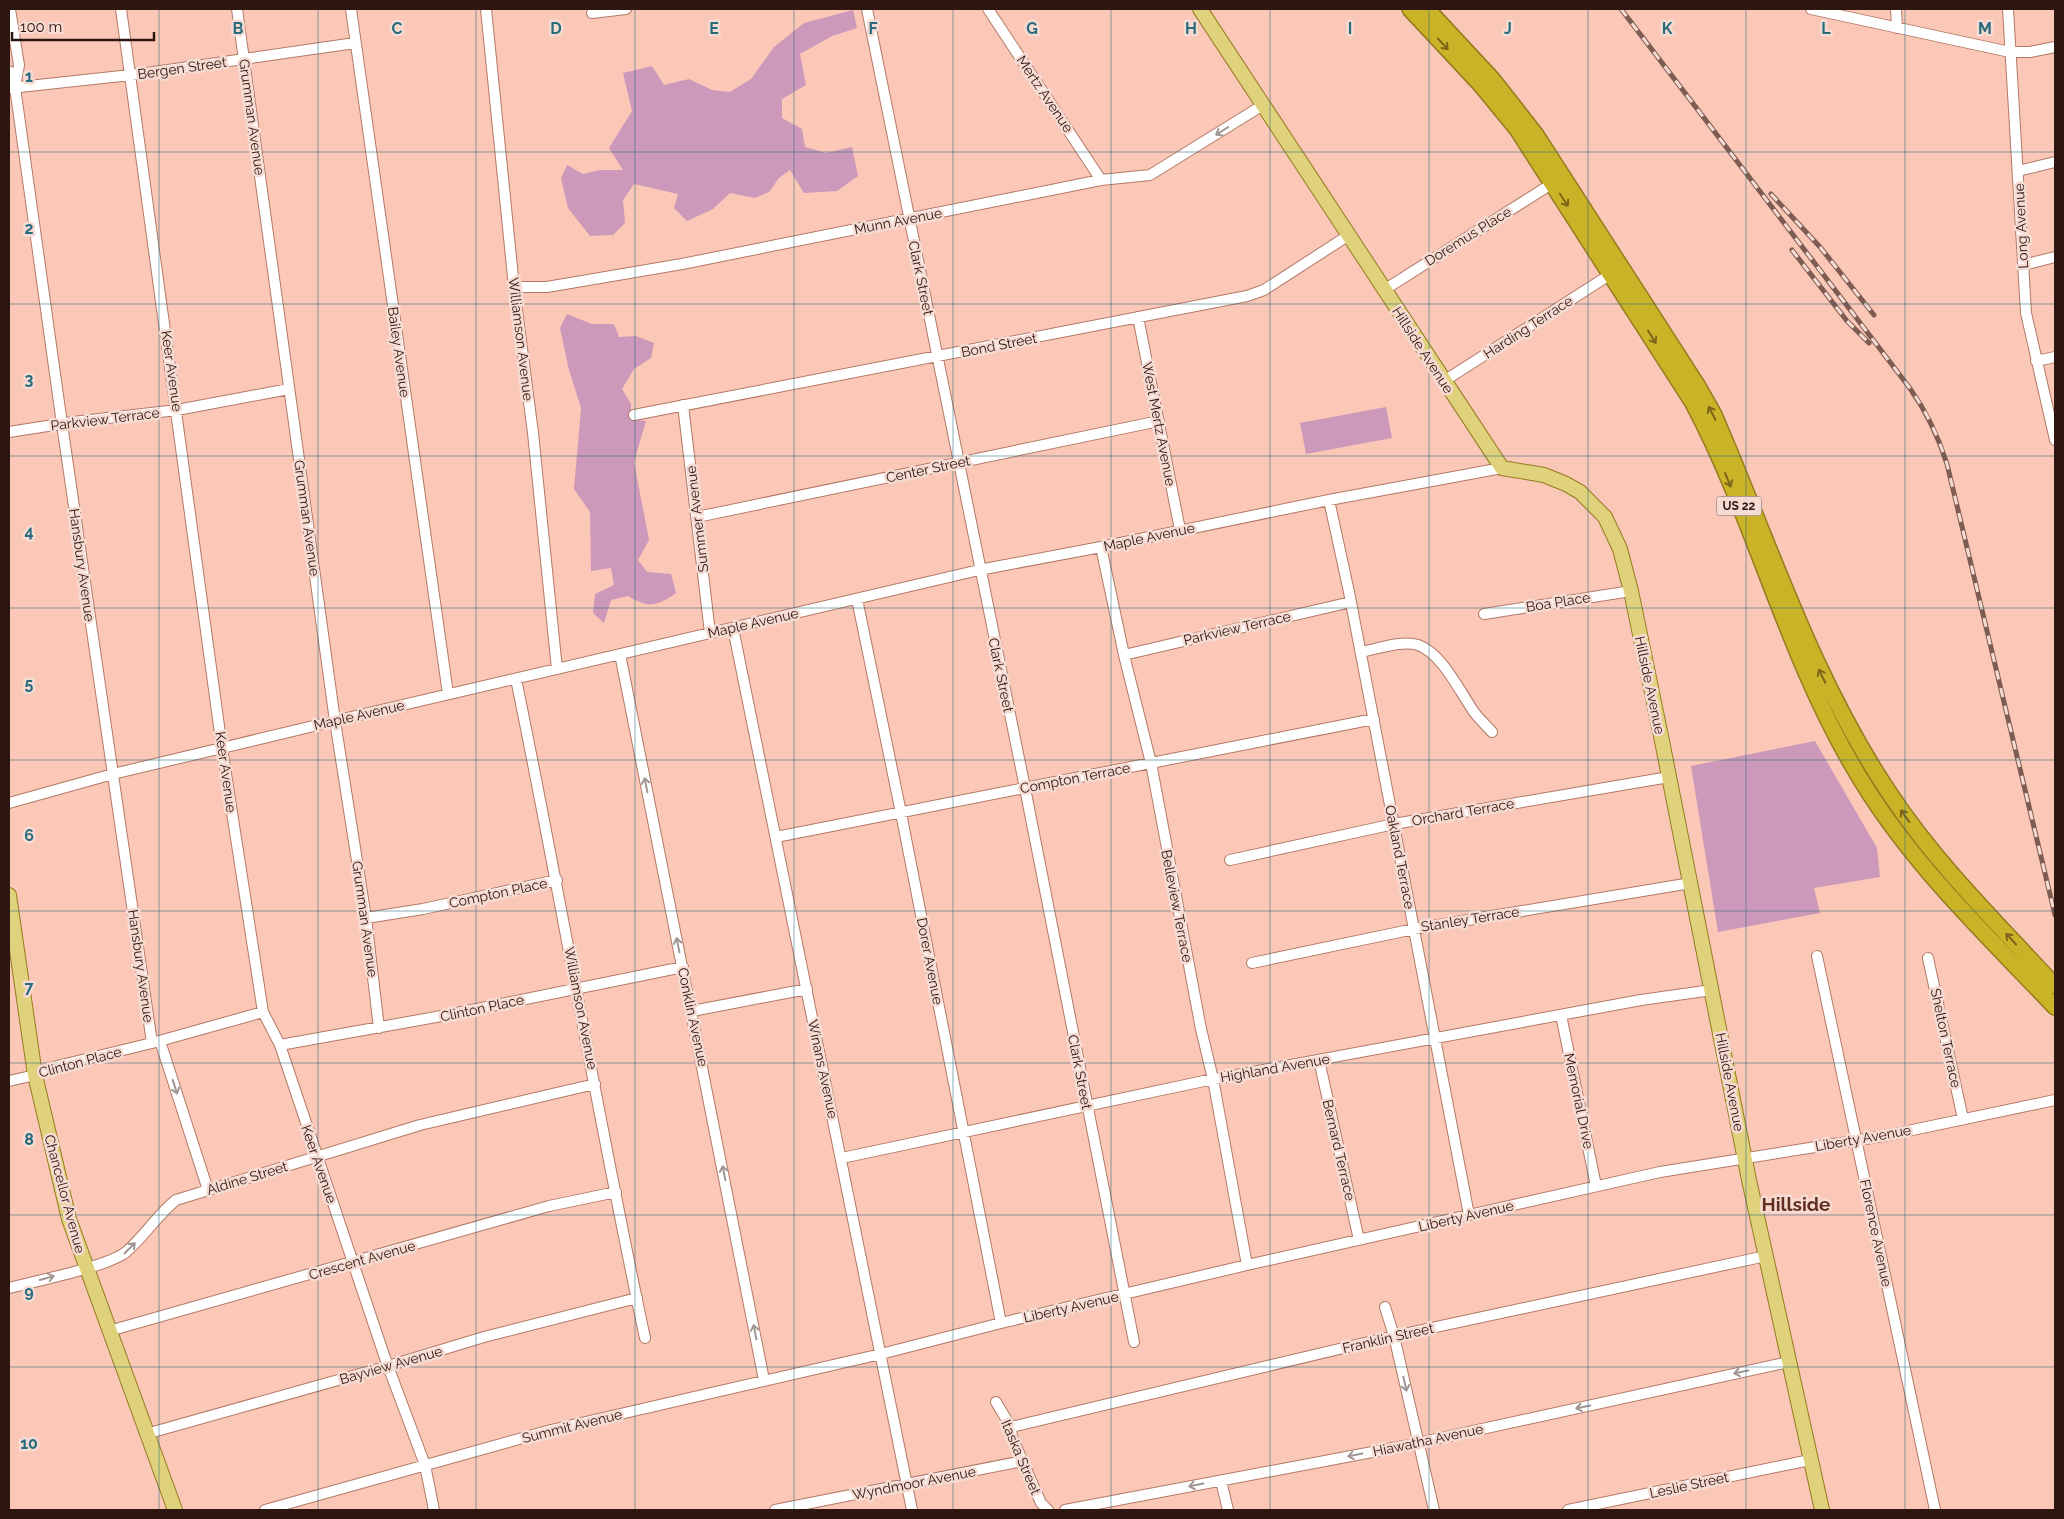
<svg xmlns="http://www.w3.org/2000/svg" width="2064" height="1519" viewBox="0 0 2064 1519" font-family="Raleway,sans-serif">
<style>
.green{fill:#c9b}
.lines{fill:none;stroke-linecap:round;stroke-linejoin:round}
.minor-casing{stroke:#b37966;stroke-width:12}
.major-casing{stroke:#947c1f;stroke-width:16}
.highway-casing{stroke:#947c1f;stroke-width:18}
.minor{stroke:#fff;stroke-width:10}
.major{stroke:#e0d17d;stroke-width:14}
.highway{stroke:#cbb327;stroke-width:15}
.rail-casing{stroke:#7e5c51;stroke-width:5}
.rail{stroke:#f6dbd3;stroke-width:3;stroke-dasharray:9;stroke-linecap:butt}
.oneway{stroke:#7c641b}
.oneway2{stroke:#a09693}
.grid{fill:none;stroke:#286b7d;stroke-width:1;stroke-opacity:0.55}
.labels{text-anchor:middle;stroke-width:5;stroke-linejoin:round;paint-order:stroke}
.shield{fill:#f6dbd3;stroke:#69514a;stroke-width:1}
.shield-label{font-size:12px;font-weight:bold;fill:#2d160f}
.street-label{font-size:14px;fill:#2d160f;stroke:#f6dbd3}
.district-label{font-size:19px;font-weight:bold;fill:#622f1e;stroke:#f6dbd3}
.grid-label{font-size:16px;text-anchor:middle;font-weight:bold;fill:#286b7d;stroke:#f6dbd3;stroke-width:5;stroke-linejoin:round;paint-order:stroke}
</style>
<rect width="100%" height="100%" fill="#fbc7b7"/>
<path class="green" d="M853 10 857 28 832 36 800 54 806 85 782 99V118L802 129 805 147 826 153 852 147 858 176 837 191 804 193 790 170 779 178 769 192 755 198 730 193 713 209 687 221 674 208 678 194 634 184 623 200 625 223 613 235 590 236 568 208 561 178 567 165 583 174 600 170H623L609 148 632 111 623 73 652 66 664 85 689 79 712 90 730 92 751 79 774 47 804 23Z
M567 314 592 324H614L619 337 636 336 654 343 651 358 634 369 622 389 631 404V419L646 421 634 462 649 540 638 560 647 572 671 574 676 593C656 607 648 608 628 596L611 600 604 623 593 613 595 594 614 585 611 568 591 571 590 512 574 489 581 408 569 370 560 328Z
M1386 407 1392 438 1306 454 1300 423Z
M1815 741 1877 848 1880 877 1814 888 1820 913 1718 932 1691 766Z"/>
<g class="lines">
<g class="minor-casing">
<path id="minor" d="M121 9 222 748 263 1012 280 1045 385 1358 425 1465 434 1510
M237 9 335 721 366 918 379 1028
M351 9 448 694
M486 9 514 287 533 433 557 669
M867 9 1024 783 1134 1342
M988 9 1101 180
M1811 9 2010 52H2030L2055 47
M1896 9 1897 28
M2008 9 2026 313 2055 440
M592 13 626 9
M9 71 15 87 19 65 10 9
M15 87 62 424 152 1043
M10 88 140 74 355 43
M2018 171 2055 162
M2023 265 2055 257
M514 287H547L682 264 1101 180 1150 175 1263 105
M1384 290 1553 183
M1138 317 1180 530
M2036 361 2055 357
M1444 381 1611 274
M683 405 710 633
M634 415 1247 296 1264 290 1349 235
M9 432 73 422 177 410 289 389
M1329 500 1349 592 1469 1215
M697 517 1159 421
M1101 547 1124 655 1151 763 1201 1029 1213 1079 1247 1265
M857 599 900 808 1001 1323
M1484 614 1631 591
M733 628 912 1510
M1361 652C1377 649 1401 640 1418 645 1442 653 1460 692 1474 712 1479 719 1486 725 1492 732
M620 654 764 1380
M1124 655 1351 602
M516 679C561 898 598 1119 645 1338
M9 803 113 774 347 718 979 570 1101 547 1329 500 1502 468
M776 837 1374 719
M1230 860 1394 824 1669 777
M366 918 423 909 557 880
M1817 956 1935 1510
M1928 958 1963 1119
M1252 963 1414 929 1691 883
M692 1011 807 989
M1561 1015 1596 1186
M160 1041 208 1190
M280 1045 447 1015 683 967
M1319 1060 1359 1240
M9 1081 35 1075 49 1068 152 1043 263 1012
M842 1158 1204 1081 1641 1000 1712 990
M9 1288C35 1281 107 1267 126 1252 144 1237 157 1215 176 1200L420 1125 595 1084
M1385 1307 1394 1336 1434 1510
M109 1331 549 1206 616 1192
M996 1402 1011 1427 1012 1437 1041 1503 1048 1510
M1011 1427 1394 1336 1766 1256
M146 1434 388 1366 484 1337 637 1298
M1221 1481 1228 1510
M265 1510 551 1430 881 1354 1001 1323 1247 1265 1660 1172 1884 1136 2055 1100
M775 1510 1023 1461
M1065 1510 1404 1446 1789 1362
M1568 1510 1810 1460"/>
</g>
<g class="major-casing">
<path id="major" d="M1200 9 1500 465 1502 468 1544 475 1566 484 1580 492 1605 517 1620 549 1631 591 1661 736 1749 1180 1822 1510
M9 895 35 1075 69 1219 175 1510"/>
</g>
<g class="highway-casing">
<path id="highway" d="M1410 9 1481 85 1517 129 1693 403C1755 520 1786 653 1854 768 1906 859 1984 932 2055 1007
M1427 9 1493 80 1536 135 1697 385 1714 415 1728 448C1777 566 1818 687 1890 794 1937 865 1998 924 2055 986"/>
</g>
<use href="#minor" class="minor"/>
<use href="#major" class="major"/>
<use href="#highway" class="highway"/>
<g class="rail-casing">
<path id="rail" d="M1621 9 1909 387C1927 412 1938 436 1947 464L2055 915
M1771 194 1820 247 1874 315
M1792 250 1847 321 1869 343"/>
</g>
<use href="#rail" class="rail"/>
</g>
<defs><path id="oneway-shaft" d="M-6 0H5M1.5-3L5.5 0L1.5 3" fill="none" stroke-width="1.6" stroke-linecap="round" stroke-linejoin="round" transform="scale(1.25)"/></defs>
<g class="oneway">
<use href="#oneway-shaft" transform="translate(1443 44) rotate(47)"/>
<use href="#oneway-shaft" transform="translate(1564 200) rotate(57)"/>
<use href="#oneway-shaft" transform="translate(1652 337) rotate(58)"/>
<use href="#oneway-shaft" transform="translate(1712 413) rotate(-117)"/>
<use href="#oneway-shaft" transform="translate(1728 480) rotate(68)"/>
<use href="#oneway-shaft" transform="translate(1822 676) rotate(-116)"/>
<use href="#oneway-shaft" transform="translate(1905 816) rotate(-126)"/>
<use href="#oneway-shaft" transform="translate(2011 939) rotate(-133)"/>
</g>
<g class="oneway2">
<use href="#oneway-shaft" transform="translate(1222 131) rotate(148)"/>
<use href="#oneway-shaft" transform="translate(646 785) rotate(-101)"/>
<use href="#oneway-shaft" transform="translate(678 945) rotate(-101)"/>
<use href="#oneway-shaft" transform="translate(175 1087) rotate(72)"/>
<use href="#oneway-shaft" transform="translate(724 1173) rotate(-101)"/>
<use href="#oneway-shaft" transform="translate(130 1248) rotate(-45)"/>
<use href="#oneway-shaft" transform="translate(47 1278) rotate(-15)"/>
<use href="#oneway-shaft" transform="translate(755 1332) rotate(-101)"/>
<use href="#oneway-shaft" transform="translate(1741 1372) rotate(168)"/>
<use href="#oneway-shaft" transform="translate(1405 1384) rotate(77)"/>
<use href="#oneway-shaft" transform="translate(1583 1407) rotate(168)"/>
<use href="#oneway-shaft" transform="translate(1355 1455) rotate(169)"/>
<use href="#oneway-shaft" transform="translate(1196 1485) rotate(169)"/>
</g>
<path class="grid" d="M159 9V1510M318 9V1510M476 9V1510M635 9V1510M794 9V1510M953 9V1510M1111 9V1510M1270 9V1510M1429 9V1510M1588 9V1510M1746 9V1510M1905 9V1510M9 152H2055M9 304H2055M9 456H2055M9 608H2055M9 760H2055M9 911H2055M9 1063H2055M9 1215H2055M9 1367H2055"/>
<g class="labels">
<rect class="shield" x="1716.5" y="496.5" width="45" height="19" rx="4"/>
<g class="shield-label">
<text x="1739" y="510">US 22</text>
</g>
<g class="street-label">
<text transform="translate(182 68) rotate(-8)" y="5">Bergen Street</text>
<text transform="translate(1045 94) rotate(56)" y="5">Mertz Avenue</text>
<text transform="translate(252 117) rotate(82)" y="5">Grumman Avenue</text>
<text transform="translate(898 221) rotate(-11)" y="5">Munn Avenue</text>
<text transform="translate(2021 226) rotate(-93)" y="5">Long Avenue</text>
<text transform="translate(1468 236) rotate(-32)" y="5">Doremus Place</text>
<text transform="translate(921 278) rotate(78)" y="5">Clark Street</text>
<text transform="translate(1528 327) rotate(-33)" y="5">Harding Terrace</text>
<text transform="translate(521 339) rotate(83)" y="5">Williamson Avenue</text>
<text transform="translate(999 345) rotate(-11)" y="5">Bond Street</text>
<text transform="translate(1423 350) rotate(57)" y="5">Hillside Avenue</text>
<text transform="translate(399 352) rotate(82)" y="5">Bailey Avenue</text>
<text transform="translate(172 371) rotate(82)" y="5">Keer Avenue</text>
<text transform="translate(105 419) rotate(-7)" y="5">Parkview Terrace</text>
<text transform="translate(1159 424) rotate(79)" y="5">West Mertz Avenue</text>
<text transform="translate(928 469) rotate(-12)" y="5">Center Street</text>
<text transform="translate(307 518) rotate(82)" y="5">Grumman Avenue</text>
<text transform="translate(697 519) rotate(-97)" y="5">Summer Avenue</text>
<text transform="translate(1149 537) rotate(-12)" y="5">Maple Avenue</text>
<text transform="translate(82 565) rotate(82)" y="5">Hansbury Avenue</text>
<text transform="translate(1558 602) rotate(-9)" y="5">Boa Place</text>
<text transform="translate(753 623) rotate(-13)" y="5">Maple Avenue</text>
<text transform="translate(1237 628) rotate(-13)" y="5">Parkview Terrace</text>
<text transform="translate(1001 675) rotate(78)" y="5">Clark Street</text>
<text transform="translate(1650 685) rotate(78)" y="5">Hillside Avenue</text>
<text transform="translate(359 715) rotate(-13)" y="5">Maple Avenue</text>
<text transform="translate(226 772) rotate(82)" y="5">Keer Avenue</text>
<text transform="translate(1075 778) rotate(-11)" y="5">Compton Terrace</text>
<text transform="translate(1463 812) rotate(-10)" y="5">Orchard Terrace</text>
<text transform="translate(1400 857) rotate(79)" y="5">Oakland Terrace</text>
<text transform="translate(498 893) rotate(-12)" y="5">Compton Place</text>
<text transform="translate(1177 906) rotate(79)" y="5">Belleview Terrace</text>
<text transform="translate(365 919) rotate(82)" y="5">Grumman Avenue</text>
<text transform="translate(1470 919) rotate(-9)" y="5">Stanley Terrace</text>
<text transform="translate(930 961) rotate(79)" y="5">Dorer Avenue</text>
<text transform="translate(141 966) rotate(82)" y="5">Hansbury Avenue</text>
<text transform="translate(482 1008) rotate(-12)" y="5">Clinton Place</text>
<text transform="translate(581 1008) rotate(79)" y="5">Williamson Avenue</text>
<text transform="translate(693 1017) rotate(78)" y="5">Conklin Avenue</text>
<text transform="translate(1946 1038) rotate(78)" y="5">Shelton Terrace</text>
<text transform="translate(80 1062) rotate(-15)" y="5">Clinton Place</text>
<text transform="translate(1275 1068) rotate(-10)" y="5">Highland Avenue</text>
<text transform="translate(823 1069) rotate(78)" y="5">Winans Avenue</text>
<text transform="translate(1080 1072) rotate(79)" y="5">Clark Street</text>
<text transform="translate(1730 1082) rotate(79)" y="5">Hillside Avenue</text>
<text transform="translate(1579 1101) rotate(78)" y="5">Memorial Drive</text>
<text transform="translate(1863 1138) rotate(-10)" y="5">Liberty Avenue</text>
<text transform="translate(1339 1150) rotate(77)" y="5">Bernard Terrace</text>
<text transform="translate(319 1164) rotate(71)" y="5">Keer Avenue</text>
<text transform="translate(247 1178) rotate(-17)" y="5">Aldine Street</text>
<text transform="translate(65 1194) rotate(75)" y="5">Chancellor Avenue</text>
<text transform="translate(1466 1216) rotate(-13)" y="5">Liberty Avenue</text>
<text transform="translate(1876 1233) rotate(78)" y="5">Florence Avenue</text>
<text transform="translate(362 1260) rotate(-16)" y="5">Crescent Avenue</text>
<text transform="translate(1071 1307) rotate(-13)" y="5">Liberty Avenue</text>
<text transform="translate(1388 1338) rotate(-13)" y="5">Franklin Street</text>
<text transform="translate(391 1365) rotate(-16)" y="5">Bayview Avenue</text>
<text transform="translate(572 1426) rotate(-14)" y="5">Summit Avenue</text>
<text transform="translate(1428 1440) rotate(-12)" y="5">Hiawatha Avenue</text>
<text transform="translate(1021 1457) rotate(67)" y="5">Itaska Street</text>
<text transform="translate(914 1483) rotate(-11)" y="5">Wyndmoor Avenue</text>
<text transform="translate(1689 1485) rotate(-12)" y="5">Leslie Street</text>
</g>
<g class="district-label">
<text x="1796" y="1211">Hillside</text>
</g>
</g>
<g class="grid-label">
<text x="238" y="34">B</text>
<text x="397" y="34">C</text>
<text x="556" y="34">D</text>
<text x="714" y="34">E</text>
<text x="873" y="34">F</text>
<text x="1032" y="34">G</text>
<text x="1191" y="34">H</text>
<text x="1350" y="34">I</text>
<text x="1508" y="34">J</text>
<text x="1667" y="34">K</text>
<text x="1826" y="34">L</text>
<text x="1985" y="34">M</text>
<text x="29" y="82">1</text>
<text x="29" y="234">2</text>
<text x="29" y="385">3</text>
<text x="29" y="537">4</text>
<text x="29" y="689">5</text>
<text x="29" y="841">6</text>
<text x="29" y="993">7</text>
<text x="29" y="1145">8</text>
<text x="29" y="1297">9</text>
<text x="29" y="1449">10</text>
</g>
<rect width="2064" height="1519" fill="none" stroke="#2d160f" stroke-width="20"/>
<path d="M12 32v8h142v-8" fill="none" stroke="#2d160f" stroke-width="2.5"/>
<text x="20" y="32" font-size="15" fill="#2d160f" stroke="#f6dbd3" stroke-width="4" paint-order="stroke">100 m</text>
</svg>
